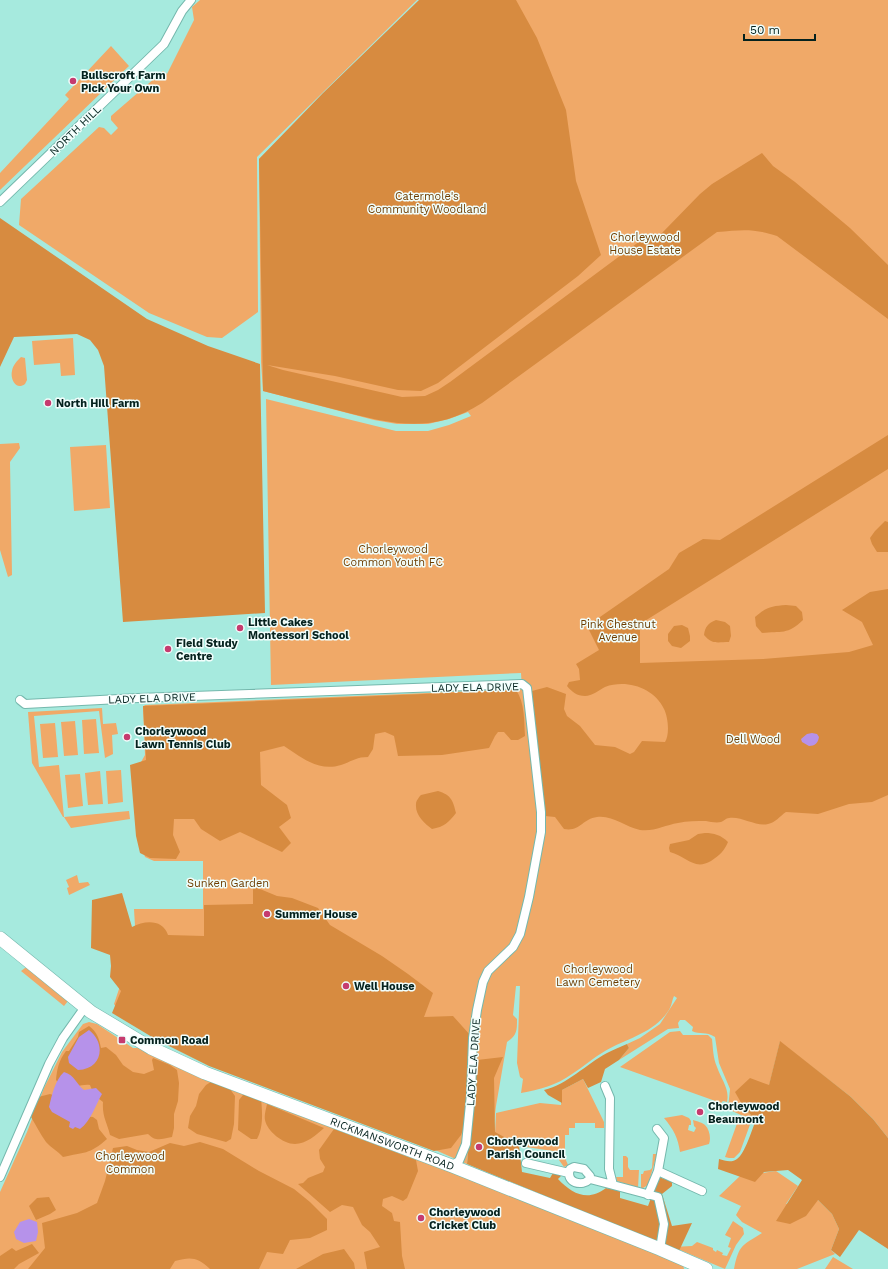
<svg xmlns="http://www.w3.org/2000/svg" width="888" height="1269" viewBox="0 0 888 1269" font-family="'Work Sans',sans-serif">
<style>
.green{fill:#f0a968}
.forest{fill:#d78b40}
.water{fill:#b692ea}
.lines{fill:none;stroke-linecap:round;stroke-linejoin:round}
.minor-casing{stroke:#75b8ad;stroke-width:10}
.primary-casing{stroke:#75b8ad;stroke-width:14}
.minor{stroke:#fff;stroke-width:8}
.primary{stroke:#fff;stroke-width:13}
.poi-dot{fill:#c63b6f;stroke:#f1fefc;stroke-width:1.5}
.labels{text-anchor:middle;stroke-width:3;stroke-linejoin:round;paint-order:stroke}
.poi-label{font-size:11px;font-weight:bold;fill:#05221e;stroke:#f1fefc;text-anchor:start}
.street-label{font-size:11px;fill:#05221e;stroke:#f1fefc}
.park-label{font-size:11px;fill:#6e3d00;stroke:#f1fefc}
</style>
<rect width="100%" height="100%" fill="#a6eade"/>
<path class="green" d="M200 0H417L257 157 258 312 222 338 207 337 149 313 19 225 21 199 99 127 104 128 111 135 118 128 111 120V116L163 71 167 74 194 20 192 7Z
M420 0H888V1138L873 1119 851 1097 780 1042 769 1086 744 1108 753 1117 743 1116 728 1109 730 1089 719 1063 715 1037C706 1031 700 1035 692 1031L693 1027 685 1020H680L678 1023 679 1028 668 1029 619 1060 629 1048 627 1044 640 1038 660 1024 677 998 674 996C672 1000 672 1004 670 1008 656 1033 627 1038 605 1051 593 1058 583 1067 572 1074 557 1085 539 1090 521 1093L523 1079 520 1077 517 1063 520 986H516L513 1015 517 1019C517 1031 517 1035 507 1042L496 1106 493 1129 476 1133 468 1155 467 1164 118 1010 114 1004 121 983 135 926 134 909H203V861H154L145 857 140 837 141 766V762L145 755 143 707 145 705 522 689 521 673 271 685 266 399 396 431H428L449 425 471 416 468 412 449 419 428 424H397L374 420 263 391 261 362 259 159Z
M111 46 129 66 0 190V173L69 99 65 95Z
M73 338 75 375 61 376 60 363 34 365 32 341Z
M21 357 25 358 27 380 25 384C16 391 10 379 12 371 13 365 17 361 21 357Z
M19 443 20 448 10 462 12 575 8 577 0 550V444Z
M106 445 110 508 74 511 70 447Z
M102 708 103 724 116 723 118 734 112 735 113 754 105 758 99 711 34 716 39 767 59 765 64 817 129 811 130 819 71 828 64 817H63L32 763 28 712Z
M96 719 99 753 84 754 82 720Z
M75 721 78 755 64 756 61 722Z
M55 723 58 757 43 758 40 724Z
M121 770 123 802 108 804 106 771Z
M100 771 103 804 88 805 85 773Z
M80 774 83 806 68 808 65 775Z
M77 875 79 883 88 882 90 885 69 895 67 888 69 887 66 880Z
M25 968H28L68 1001 64 1006 21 971Z
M89 1022 97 1024 133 1048H139L153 1053 529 1201 683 1264 684 1269H0V1192L27 1132 44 1088 62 1052 83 1024Z
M680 1031 683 1035H708L712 1039C713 1048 713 1058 717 1067 721 1079 730 1089 727 1102L723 1101 721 1103 620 1067 670 1032Z
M583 1079 604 1122V1128H595V1123H575V1128H569V1135H565V1158L568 1165 564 1167 559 1160 560 1152 519 1146 518 1145 495 1133 496 1113 540 1103 561 1105 562 1090Z
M682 1115 689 1118 691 1121V1125H689L688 1130 694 1132 696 1128 694 1126 693 1120C697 1121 703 1123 705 1125 710 1130 711 1139 709 1144L680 1152C678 1138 674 1130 664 1118Z
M739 1118 742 1119H752L740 1152 734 1158H729L725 1157Z
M653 1154H657L648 1185 643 1188H641V1174H643L644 1171 650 1170 652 1168Z
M623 1156H626L628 1158V1167L630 1170H639L638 1188 617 1181 616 1177H623Z
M776 1171 798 1186 786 1204 818 1200 832 1214 839 1229 831 1250 835 1254 797 1269H734C739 1244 742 1246 762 1233L742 1222 736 1215 741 1206 719 1196 740 1176Z
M733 1221 743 1228 744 1234 736 1245 725 1269 673 1247 692 1246 697 1242 713 1248V1250L716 1252 717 1250 723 1253 722 1255 727 1256 731 1248 728 1247 731 1238 725 1235Z
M833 1257 853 1269H825Z"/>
<path class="forest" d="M419 0H516L537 38 566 110 576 181 601 255 578 276 438 383 421 391 398 390 335 376 267 365 283 370 402 397 425 396 438 390 450 382 644 238 656 237 662 233 700 194 712 184 762 153 773 166 795 182 850 228 888 265V319L777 236C753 228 741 230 717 232L482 403C432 435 391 424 337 410 312 404 288 397 263 391L259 159 323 93Z
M0 218 147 319 208 346 260 364 265 613 123 622 104 366 98 350 90 340 77 334 14 337 0 367Z
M888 435V469L640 624V663L763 659 849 652 873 645 862 622 842 610 870 592 888 589V795L872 802 849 804 818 814 786 812C780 816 775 823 768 824 756 827 742 816 729 818 726 818 724 821 721 822 717 823 710 822 706 821 697 821 687 821 678 823 665 825 654 832 640 830 625 827 613 815 597 817 582 819 580 832 564 829L555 817 545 816 532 691 547 687 566 694 564 709 567 716 580 726 595 745 615 747 630 754 634 752 642 741 665 742C670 734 668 717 664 709 654 688 627 679 605 687 599 690 592 696 585 696 577 696 572 692 567 686L569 682 580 680 579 669 576 664 599 650 587 626 669 569 679 553 703 539 720 540Z
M885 521 888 522V552H877L872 544 870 538 875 531Z
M786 605 796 606 802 612 803 620C788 635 781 631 762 633L756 626 755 617C766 607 772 606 786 605Z
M716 620 725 622 730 626 731 636 729 642C718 642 712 645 704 635 705 627 708 623 716 620Z
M682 625 688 628 690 636V641L681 648 672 646 668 641V634L674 626Z
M516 690C525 703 524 721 525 736L518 740H511L504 732H498L495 736 489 748 442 755 398 756 394 736 385 732 375 734 373 749 368 757C356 757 353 761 341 765 319 772 302 758 284 746L260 752 261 785 287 805 291 818 279 827 291 843 282 852 240 832 220 841 201 829 194 819H174L173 835 180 852 176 859 150 858 140 853 136 836 130 765 146 760 143 706Z
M438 791C451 795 453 800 456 813 449 822 444 827 432 829 424 823 415 815 416 804 416 801 419 797 421 795Z
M705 833C714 833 721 835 728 842 724 851 720 855 711 861 694 871 686 856 670 852L669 848 670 844 689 840 698 834Z
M253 886 277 896 292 898 318 908 330 925 382 956 408 974 433 993 424 1017 453 1016 471 1036 467 1118 461 1135 451 1148 434 1151 209 1066 157 1040 112 1013 121 991 110 977 111 966 110 955 91 948 92 900 122 893 132 927C145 920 163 919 168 935L204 936V905L253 904Z
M89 1026C97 1032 99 1038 101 1048L106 1047 116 1055 123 1065 133 1072 144 1074 154 1070 152 1060 153 1058 170 1065 177 1070 179 1083 178 1101 174 1114V1128L172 1137C161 1139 156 1142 148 1134L119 1139 110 1135C107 1122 102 1117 103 1102L94 1095 90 1085C80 1084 73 1089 63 1088L56 1080C57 1069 59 1060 66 1051H69L78 1037 79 1032Z
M780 1041 851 1097 873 1119 888 1138V1249L859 1230 840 1257 831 1250 839 1229 832 1214 818 1200 806 1216 790 1224 776 1221 802 1180 788 1170 764 1172 755 1182 718 1169 719 1159C725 1161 732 1163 737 1159 745 1154 752 1129 756 1120L744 1108 735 1092 750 1078 769 1085Z
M627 1044 629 1048 619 1060 605 1069 601 1082 588 1088 583 1079 562 1090V1103L548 1095 544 1090C568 1084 585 1065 607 1053 613 1050 620 1047 627 1044Z
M503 1057 494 1078 495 1132 519 1145 522 1172 550 1178 553 1173 562 1175 558 1179C572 1194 588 1202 606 1188L620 1191V1198L648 1206 659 1177 672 1182V1186L662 1194 672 1226 692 1223 679 1251 467 1164 477 1060Z
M214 1080 227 1085 235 1096 234 1124 231 1139 226 1142 197 1134 188 1128 190 1116 196 1106 199 1094 206 1085Z
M50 1094 59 1097 81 1116 93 1117 97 1120 99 1129 107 1139C89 1155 84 1152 63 1157 58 1151 51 1148 46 1142 40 1134 36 1125 31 1117L38 1097Z
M250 1094 261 1097C262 1111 264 1126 257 1139H251L238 1130 239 1100 243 1095Z
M267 1104 324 1128C316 1135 306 1144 295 1144 283 1144 267 1131 265 1120 264 1115 266 1109 267 1104Z
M334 1129 416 1160 418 1171 407 1198 403 1201 392 1196 383 1199 382 1206 392 1213 394 1221 400 1222 402 1256 405 1269H367L364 1252 380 1247 370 1232 362 1225 353 1207 342 1205 330 1212 298 1184 303 1183 308 1178 323 1172 325 1167 320 1159 319 1150Z
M200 1142 223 1149 259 1171 294 1189 310 1202 327 1219V1230L310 1238 290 1240 283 1254 267 1252 259 1269H210C197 1257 191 1257 175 1261L170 1269H28L45 1248 42 1223 77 1213 97 1203 105 1181 113 1148 127 1146 137 1150 149 1152 170 1143 184 1146Z
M49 1197 56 1210 50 1214 36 1220 29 1206 37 1198Z
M32 1244 39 1253 19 1264 14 1269H0V1256L12 1248 16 1251Z
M344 1249 354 1263 355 1269H296L323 1254Z"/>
<path class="water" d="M812 733 817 734 819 737C818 743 815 746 809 746L802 742 801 739 807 734Z
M89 1030C106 1043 103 1069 78 1070L69 1063 68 1057 79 1037Z
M64 1072C75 1075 76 1084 84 1090L96 1088 102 1094C95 1106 91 1121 80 1129L75 1127 73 1129 69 1127 70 1122 52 1112 49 1107C52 1095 55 1080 64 1072Z
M29 1219 37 1222 38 1232 36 1241 24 1243 16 1239 14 1232 20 1222Z"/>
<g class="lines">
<g class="minor-casing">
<path id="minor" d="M0 202 164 44 182 11 191 0
M20 700 25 704 138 698 522 684 527 688 541 812V832L529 897 520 934 513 947 488 971 483 982 477 1010 473 1038 471 1094 466 1144 459 1161 451 1166
M605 1086 610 1098 609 1169 613 1185 658 1197 664 1224 660 1249
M526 1163 569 1173
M574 1167 584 1169 590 1176V1179C582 1187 565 1183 570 1169Z
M658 1171 702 1191
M0 1177 49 1064 63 1038 85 1007
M590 1179 613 1185
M648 1195 658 1171 664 1138 657 1129"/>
</g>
<g class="primary-casing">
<g id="primary">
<path id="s1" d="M0 938 91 1012 151 1048 205 1073 452 1166 660 1249 706 1269"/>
</g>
</g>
<use href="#minor" class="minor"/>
<use href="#primary" class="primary"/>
</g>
<g class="poi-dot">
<circle cx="73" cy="81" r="4"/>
<circle cx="48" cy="403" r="4"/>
<circle cx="240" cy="628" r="4"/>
<circle cx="168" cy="649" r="4"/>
<circle cx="127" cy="737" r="4"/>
<circle cx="267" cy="914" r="4"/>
<circle cx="346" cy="986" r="4"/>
<rect x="118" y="1036" width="8" height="8" rx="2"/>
<circle cx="700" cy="1112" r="4"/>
<circle cx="479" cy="1147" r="4"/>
<circle cx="421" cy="1218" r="4"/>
</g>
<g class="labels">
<g class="poi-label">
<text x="81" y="79">Bullscroft Farm<tspan x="81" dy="13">Pick Your Own</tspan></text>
<text x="56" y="407">North Hill Farm</text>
<text x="248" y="626">Little Cakes<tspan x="248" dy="13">Montessori School</tspan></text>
<text x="176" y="647">Field Study<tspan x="176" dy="13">Centre</tspan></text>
<text x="135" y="735">Chorleywood<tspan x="135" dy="13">Lawn Tennis Club</tspan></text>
<text x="275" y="918">Summer House</text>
<text x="354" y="990">Well House</text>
<text x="130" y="1044">Common Road</text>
<text x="708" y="1110">Chorleywood<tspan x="708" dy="13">Beaumont</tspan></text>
<text x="487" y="1145">Chorleywood<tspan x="487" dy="13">Parish Council</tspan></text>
<text x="429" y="1216">Chorleywood<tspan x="429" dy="13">Cricket Club</tspan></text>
</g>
<g class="street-label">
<text transform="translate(75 130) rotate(-44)" y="4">NORTH HILL</text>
<text transform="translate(475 687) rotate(-1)" y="4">LADY ELA DRIVE</text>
<text transform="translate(152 698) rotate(-2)" y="4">LADY ELA DRIVE</text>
<text transform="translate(473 1062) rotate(-86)" y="4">LADY ELA DRIVE</text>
<text dy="4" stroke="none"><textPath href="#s1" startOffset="447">RICKMANSWORTH ROAD</textPath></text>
</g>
<g class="park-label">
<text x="427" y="200">Catermole's<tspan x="427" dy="13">Community Woodland</tspan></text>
<text x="645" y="241">Chorleywood<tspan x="645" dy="13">House Estate</tspan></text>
<text x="393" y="553">Chorleywood<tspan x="393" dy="13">Common Youth FC</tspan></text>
<text x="618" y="628">Pink Chestnut<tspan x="618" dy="13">Avenue</tspan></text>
<text x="753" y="743">Dell Wood</text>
<text x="228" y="887">Sunken Garden</text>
<text x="598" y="973">Chorleywood<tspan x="598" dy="13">Lawn Cemetery</tspan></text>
<text x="130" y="1160">Chorleywood<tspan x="130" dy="13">Common</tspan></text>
</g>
</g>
<path d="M744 34v6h71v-6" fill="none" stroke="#05221e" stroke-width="2"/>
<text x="750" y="34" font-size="12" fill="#05221e" stroke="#f1fefc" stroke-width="3" paint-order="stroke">50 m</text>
</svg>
